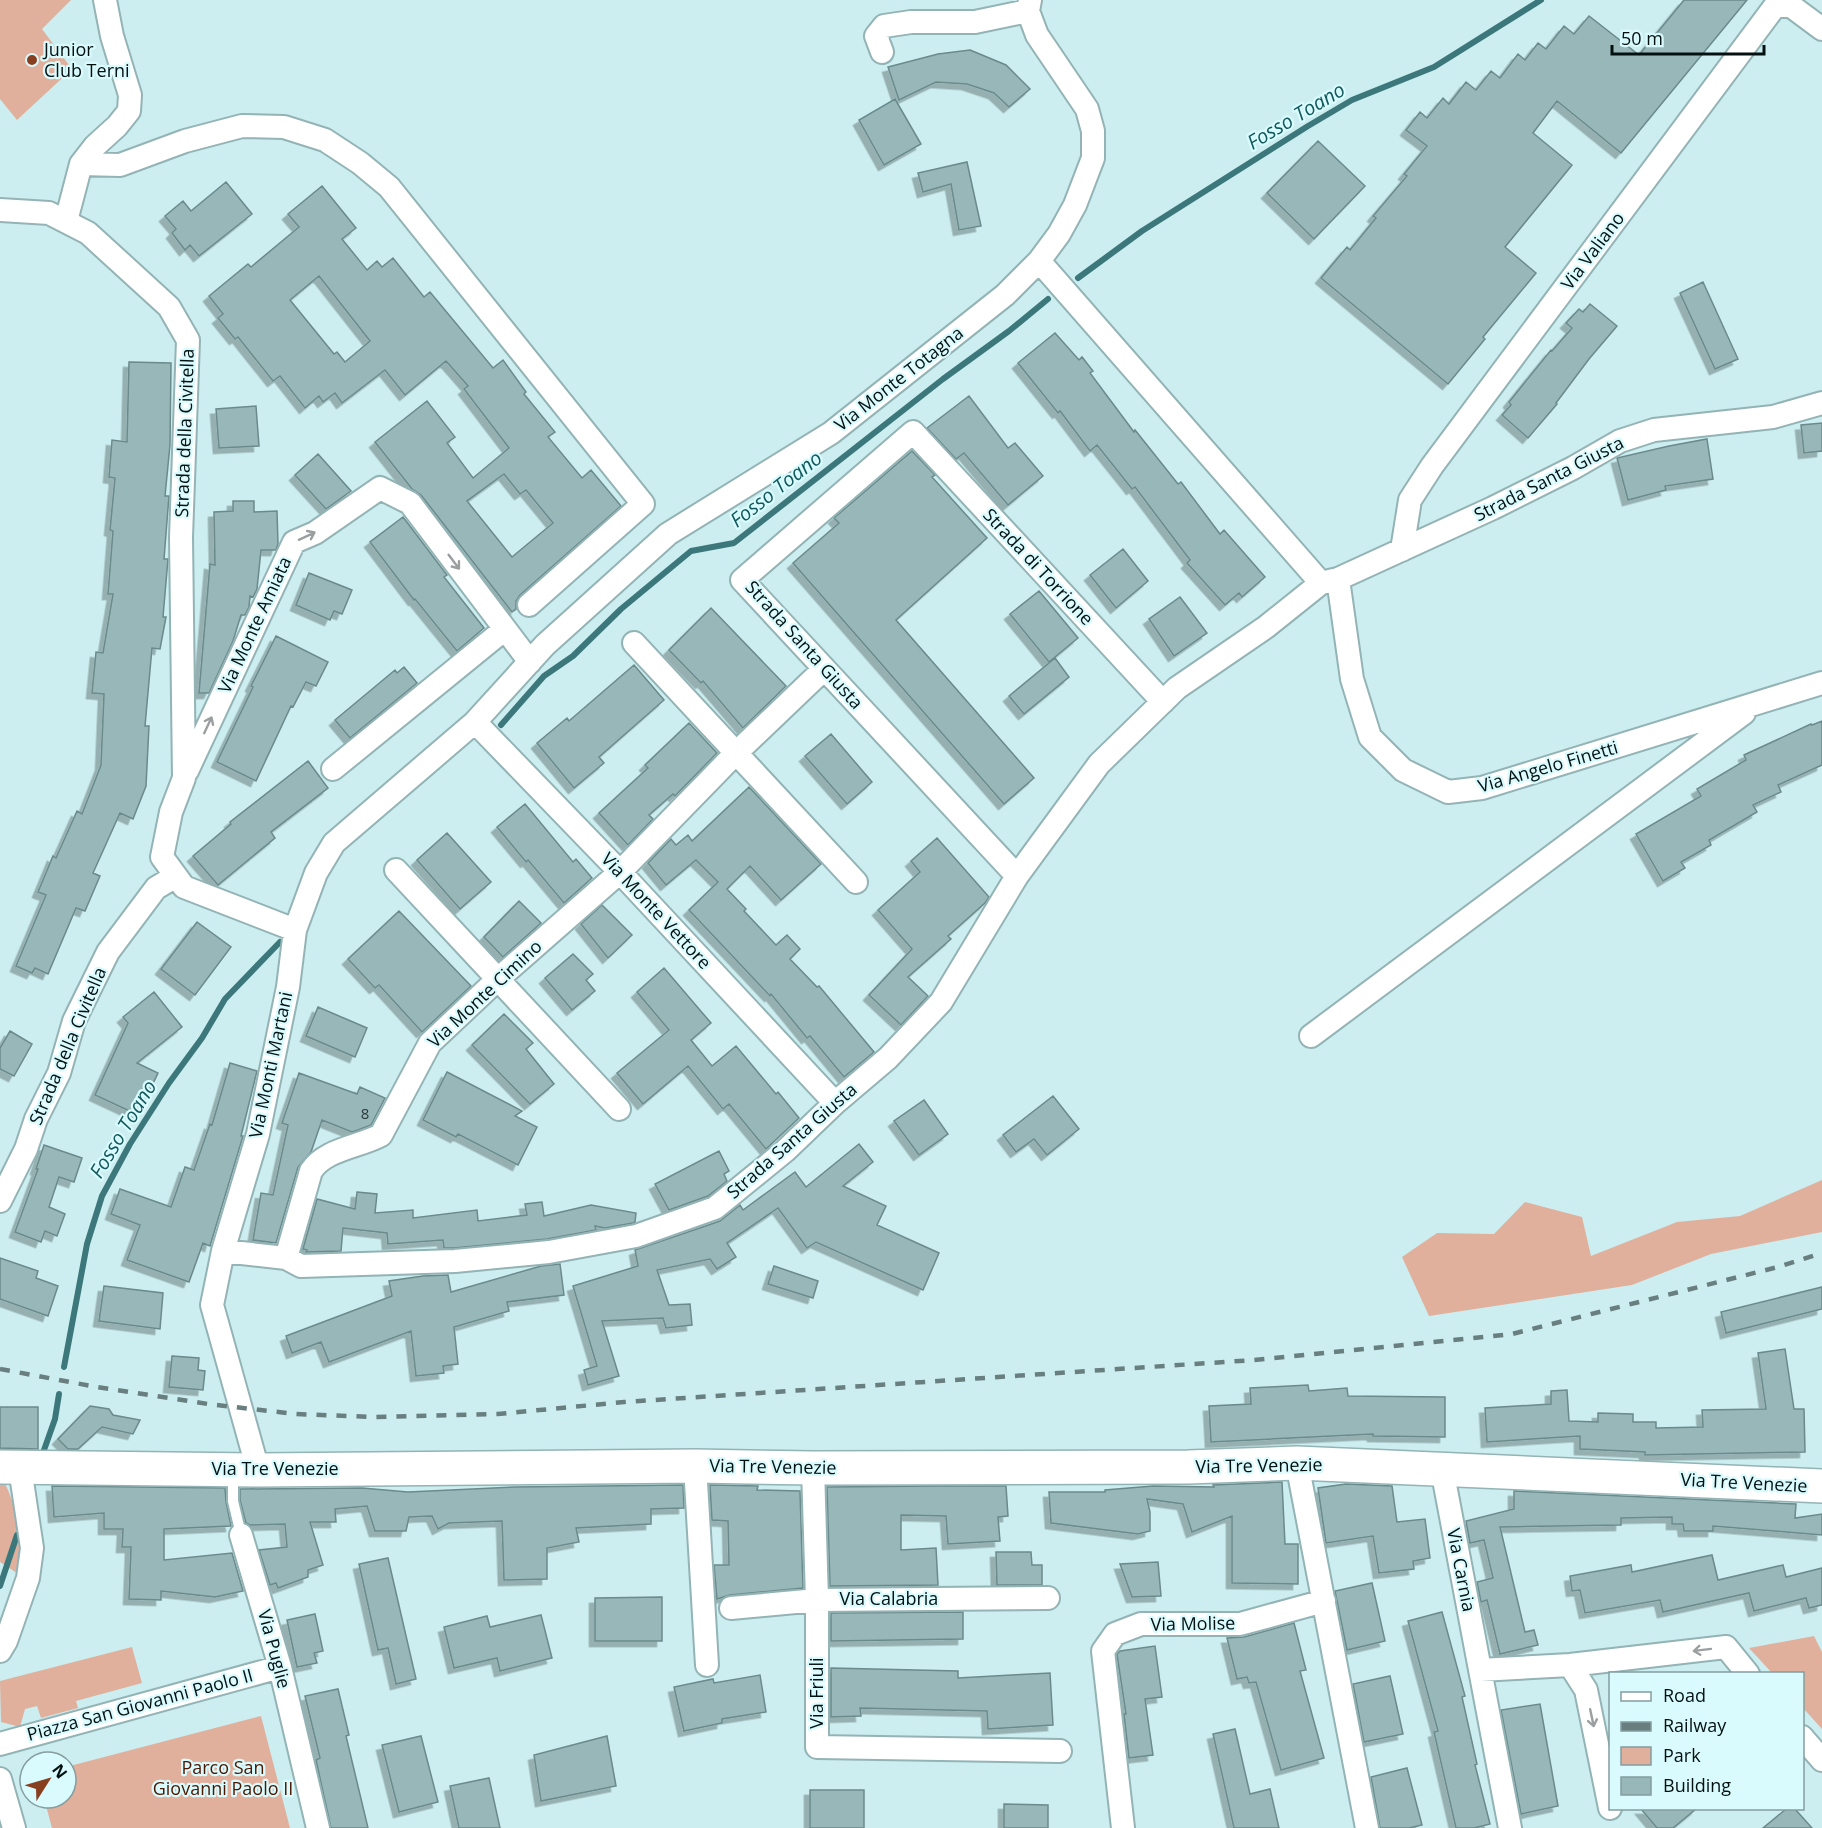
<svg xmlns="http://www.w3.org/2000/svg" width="1822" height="1828" viewBox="0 0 1822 1828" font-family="'Open Sans',sans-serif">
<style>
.green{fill:#e0b09d}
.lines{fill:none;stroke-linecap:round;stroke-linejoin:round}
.stream{stroke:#3c787b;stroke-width:6}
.building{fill:#97b7b9;stroke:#6b8a8c;stroke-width:1.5;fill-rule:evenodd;filter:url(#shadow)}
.service-casing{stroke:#93b3b5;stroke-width:14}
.minor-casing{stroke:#93b3b5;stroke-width:26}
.primary-casing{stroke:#93b3b5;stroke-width:36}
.service{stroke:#fff;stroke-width:10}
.minor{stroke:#fff;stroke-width:22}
.primary{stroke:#fff;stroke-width:33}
.rail{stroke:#687e7f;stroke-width:4.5;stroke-dasharray:10 10;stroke-linecap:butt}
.oneway{stroke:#9b9fa0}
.poi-dot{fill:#873f20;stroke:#d9fbfd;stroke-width:2}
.labels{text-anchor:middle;stroke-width:4.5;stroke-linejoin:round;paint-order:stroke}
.number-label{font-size:15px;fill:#2a3a3b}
.poi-label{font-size:18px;fill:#051011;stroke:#d9fbfd;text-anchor:start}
.street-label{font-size:18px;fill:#051011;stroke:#d9fbfd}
.park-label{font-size:18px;fill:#4c1700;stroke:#d9fbfd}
.water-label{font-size:20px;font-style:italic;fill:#12585c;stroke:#d9fbfd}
</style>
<defs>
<filter id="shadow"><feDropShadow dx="-5.5" dy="5.5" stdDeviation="0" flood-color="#0004"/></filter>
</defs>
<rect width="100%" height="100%" fill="#cceef0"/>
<path class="green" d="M0 0H71L42 29 72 69 17 120 0 99Z
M1822 1180V1232L1711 1254 1632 1285 1429 1316 1402 1257 1437 1233 1494 1234 1525 1202 1582 1217 1591 1256 1677 1222 1740 1216Z
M0 1478C12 1487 21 1534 22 1550 22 1557 19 1565 17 1573L0 1562Z
M1814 1636 1822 1652V1729L1803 1708 1802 1674 1772 1673 1749 1648Z
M132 1647 142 1683 76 1701 78 1708 41 1718 37 1706 25 1709 20 1727 1 1722 0 1681Z
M261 1716 290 1828H52L44 1798H66V1767Z"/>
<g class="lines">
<path class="stream" d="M1078 278 1142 231 1308 126 1352 100 1434 67 1541 0
M501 725 544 676 573 656 621 609 691 551 734 543 943 379 1009 331 1048 299
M64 1367 87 1244 102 1196 130 1144 169 1083 202 1038 225 999 280 942
M44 1450 55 1419 59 1394
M0 1586 17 1535"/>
</g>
<path class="building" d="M1684 0H1747L1621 153 1557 101 1533 133 1572 165 1505 247 1536 273 1483 337 1485 339 1448 384 1321 278 1347 247 1350 250 1376 218 1373 216 1407 176 1404 174 1427 146 1406 130 1420 112 1427 118 1443 98 1449 104 1466 82 1476 90 1491 71 1500 78 1518 54 1525 60 1538 43 1546 49 1564 26 1574 34 1589 16 1639 55Z
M970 50 1006 65 1030 89 1009 107 994 93 967 84 936 82 899 100 888 67 938 54Z
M895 99 921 144 884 165 859 120Z
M1318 141 1365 186 1314 239 1267 193Z
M967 162 981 226 959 230 951 184 923 192 918 173Z
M226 182 252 214 199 256 190 245 185 250 172 233 176 229 165 216 183 201 191 211Z
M322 186 356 228 342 239 367 270 377 261 382 267 393 258 424 297 430 292 493 368 503 360 526 392 524 394 555 432 548 437 582 478 591 470 621 506 520 595 516 601V609L512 612 421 495 412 489 375 442 427 401 455 437 447 443 473 478 509 448 464 389 468 386 446 361 405 395 385 370 342 403 335 393 323 402 319 396 305 408 280 376 273 381 238 337 235 339 218 318 223 314 209 296 248 264 251 267 299 227 288 214ZM319 276 370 341 345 362 337 352 334 354 290 300ZM504 474 520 494 526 490 553 523 512 557 467 501Z
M1703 282 1738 359 1715 369 1680 293Z
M1590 304 1617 326 1589 359 1556 403 1557 404 1528 438 1502 415 1511 405 1509 402 1551 350 1552 351 1572 328 1566 323 1579 309 1583 312Z
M1055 333 1079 360 1082 357 1093 371 1090 373 1134 432 1135 430 1178 484 1181 482 1220 534 1224 530 1265 577 1242 597 1239 593 1225 605 1187 563 1190 560 1135 487 1132 489 1097 445 1090 451 1060 411 1058 413 1018 363Z
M129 362 171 363 170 445 165 496H169L164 559H168L163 617H166L160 649 152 648 145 726H149L146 786 133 819 120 813 93 873 100 876 85 911 76 908 48 974 35 968 32 973 16 966 46 895 38 892 53 856 56 858 77 811 82 814 101 765 104 694 92 693 96 652 103 653 113 594H108L113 531 110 530 115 478 109 477 112 440 127 442Z
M969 396 1008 448 1015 443 1043 476 1008 505 964 453 956 459 927 428Z
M256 406 259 446 219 448 216 409Z
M1822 423V451L1804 453 1801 425Z
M1707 439 1713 479 1665 486 1666 490 1628 500 1617 458 1669 446Z
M912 451 935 475 932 477 987 538 896 620 1034 778 1004 804 793 563 839 523 834 518Z
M318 454 351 491 326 509 295 475Z
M233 501H254V512L277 511 278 544 276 550H261L257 589 253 597 250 596 249 607 245 615H241L233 641 209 693H199L210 564 215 565 214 512 233 511Z
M403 517 447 575 444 577 484 628 457 651 415 599 414 600 370 542Z
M1123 549 1148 581 1116 608 1090 575Z
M309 573 352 590 342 614 334 611 330 620 296 605Z
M1039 591 1078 638 1049 662 1010 614Z
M1180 597 1207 633 1174 656 1149 619Z
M711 608 786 686 743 728 703 681 701 683 669 650Z
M276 636 328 662 316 686 306 682 293 707 291 706 256 781 217 762 253 687 251 686Z
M1055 658 1069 677 1024 714 1009 696Z
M634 665 664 700 599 757 604 763 574 788 537 743 567 718 569 721Z
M404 667 417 683 350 738 335 720 395 670 397 673Z
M1822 721V765L1778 785 1781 792 1753 805 1757 812 1709 840 1711 845 1681 862 1685 868 1663 881 1636 834 1701 796 1697 789 1746 760 1744 755 1811 724 1812 725Z
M689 723 717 753 675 796 673 794 649 815 653 819 628 845 599 813 648 768 645 765Z
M831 734 872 782 847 804 805 756Z
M308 761 328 788 271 832 275 838 218 885 193 856 231 824 230 822Z
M749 787 821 864 781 900 750 866 727 889 746 909 744 911 776 945 787 935 800 949 790 959 817 987 819 986 874 1052 844 1077 810 1036 807 1038 771 994 770 996 689 910 718 882 696 860 666 885 648 863 671 839 676 845 688 835 692 841Z
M525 804 573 862 576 859 592 878 564 903 528 860 526 862 497 827Z
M447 833 491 882 460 909 417 860Z
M937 838 989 897 985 903 948 936 951 939 908 977 928 996 901 1025 869 995 912 949 878 910 920 872 911 861Z
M519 901 541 923 503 957 484 937Z
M602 905 632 935 608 958 581 924Z
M399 911 471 986 422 1032 379 985 375 988 348 959Z
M197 922 231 947 195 995 161 969Z
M573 954 593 974 586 980 595 991 572 1010 545 978Z
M664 968 711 1023 691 1040 712 1066 736 1046 776 1094 778 1092 799 1118 766 1149 729 1104 723 1109 688 1066 643 1104 617 1073 669 1030 637 992Z
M154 992 182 1027 137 1063 158 1073 138 1115 95 1095 128 1023 123 1017Z
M318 1007 367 1028 355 1057 306 1036Z
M504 1014 533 1043 526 1049 554 1084 530 1104 472 1045Z
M10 1031 32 1044 14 1076 0 1069V1048Z
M230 1063 257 1071 241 1136H243L210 1246 203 1243 189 1282 127 1260 140 1225 111 1214 120 1189 171 1207 185 1167 194 1170 210 1124 212 1125Z
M447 1072 522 1111 515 1116 537 1127 518 1165 458 1134 456 1137 423 1120Z
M299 1073 357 1094 360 1087 385 1098 371 1125 358 1130 352 1132 322 1120 311 1152 298 1167 276 1243 253 1240 261 1193 273 1195 288 1125 282 1123Z
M1053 1096 1079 1129 1047 1155 1034 1139 1016 1152 1003 1135Z
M924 1100 948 1134 919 1155 894 1121Z
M859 1144 873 1162 843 1186 886 1206 877 1225 939 1253 923 1290 816 1242 807 1248 778 1208 727 1243 736 1257 717 1269 710 1259 657 1270 669 1305 690 1304 692 1325 666 1328 663 1318 602 1321 619 1376 588 1385 584 1370 597 1366 573 1286 638 1266 635 1250 720 1221 740 1205 743 1210 795 1172 806 1187Z
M44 1145 82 1158 74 1182 59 1177 49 1207 65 1214 57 1236 45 1231 41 1242 15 1232 38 1169H36Z
M719 1151 729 1171 724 1174 727 1181 708 1196 669 1210 655 1184Z
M357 1192 377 1194 375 1213 413 1210V1218L477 1210 478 1221 527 1215 525 1204 542 1202 544 1216 591 1205 636 1213 635 1222 633 1223 605 1228 595 1226 596 1230 547 1239 454 1248H444L443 1240 388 1244 387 1233 343 1228 341 1251 306 1252 307 1250 303 1249 317 1199 355 1209Z
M0 1258 38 1271 36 1278 58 1286 48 1316 0 1299Z
M560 1264 564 1295 507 1302 509 1311 454 1327 458 1364 443 1366 444 1373 416 1376 411 1331 329 1362 321 1342 292 1353 286 1336 392 1296 389 1281 423 1276 448 1275 451 1292 541 1266Z
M774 1266 818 1281 813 1298 768 1284Z
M104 1286 163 1293 160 1329 99 1321Z
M1822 1287V1309L1726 1333 1721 1312Z
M1785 1349 1794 1409H1804L1805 1452 1645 1455V1452L1580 1449V1436L1487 1442 1485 1408 1551 1404V1391L1567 1390 1569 1421 1598 1422V1413L1633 1414V1422H1656V1428L1703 1427 1702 1410 1766 1409 1758 1353Z
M172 1356 199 1358 198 1370 205 1371 203 1390 169 1387Z
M1308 1385 1309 1391 1347 1388 1348 1396 1445 1397V1437L1373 1436V1434L1211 1442 1209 1406 1251 1404 1250 1388Z
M90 1406 109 1409 113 1415 140 1420 133 1434 102 1427 78 1449H68L58 1439Z
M0 1407H38V1449L0 1448Z
M1282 1482 1285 1544H1298V1584L1232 1583V1516L1192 1532 1183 1504 1147 1499 1150 1512V1531L1138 1534 1051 1523 1049 1492H1105V1490L1153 1486 1214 1487 1213 1485Z
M1346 1484 1392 1486 1397 1522 1425 1519 1430 1558 1413 1561 1414 1569 1379 1573 1373 1536 1326 1543 1318 1488Z
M683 1485 684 1508 651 1509V1524L576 1528 579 1542 547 1548V1579L504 1580 502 1521 449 1523 438 1529 432 1516 409 1517 406 1531H375L367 1506 335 1509 336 1522H310L323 1565 308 1570V1577L278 1588 276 1583 270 1585 259 1550 287 1547 285 1524 250 1525 246 1523 240 1500V1489L362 1488 408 1492 515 1487Z
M710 1485 758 1486 757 1490 800 1491 803 1588 730 1595 717 1599 714 1565H729L728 1521 712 1520Z
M52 1486 225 1488 226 1502 231 1526 164 1529V1560L232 1553 243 1591 215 1597 161 1591V1600L129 1599 131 1547H122L123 1529H104V1513L54 1517Z
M938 1486H1006L1008 1516 998 1517 1000 1541 948 1544 946 1516 901 1515V1550L936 1548 938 1585 830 1586 827 1487Z
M1514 1491 1796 1504 1795 1518 1822 1514V1535L1713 1526V1531H1684L1683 1524H1672V1517L1621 1518V1525L1500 1527 1525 1632 1534 1630 1538 1645 1500 1654 1487 1600 1481 1602 1477 1582 1493 1578 1484 1540 1470 1543 1466 1521 1514 1509Z
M996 1552H1031L1032 1565H1042V1585H997Z
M1712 1555 1718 1580 1783 1565 1786 1577 1822 1568V1605L1809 1608 1806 1598 1754 1611 1749 1593 1663 1612 1660 1600 1585 1613 1580 1590 1572 1591 1570 1576 1631 1565 1632 1572Z
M388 1558 416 1679 396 1684 388 1648 378 1650 359 1564Z
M1158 1562 1161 1596 1132 1597 1120 1564Z
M1372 1583 1385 1641 1347 1650 1335 1591Z
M662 1597V1641H595V1598Z
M963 1612V1639L831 1641V1613Z
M1442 1612 1465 1696 1462 1697 1477 1764 1475 1765 1490 1824 1474 1828H1456L1434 1732 1438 1731 1408 1621Z
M315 1614 323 1651 314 1653 317 1663 297 1667 287 1620Z
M541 1615 552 1658 500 1671 497 1658 454 1668 444 1627 487 1616 490 1627Z
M1294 1623 1306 1670 1300 1671 1324 1758 1281 1770 1256 1682 1249 1683 1247 1677 1237 1679 1227 1638 1244 1637Z
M1155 1646 1162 1697 1145 1699 1153 1755 1129 1758 1124 1714H1126L1117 1654 1120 1651Z
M831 1668 958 1671V1678L1050 1673 1053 1725 988 1729 987 1711 860 1708 861 1716 831 1717Z
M760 1675 766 1712 722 1719V1723L684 1731 674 1687 713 1679 714 1683Z
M1390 1676 1403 1734 1364 1742 1353 1684Z
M338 1689 349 1735 346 1736 368 1828H331L316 1760 320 1758 305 1696Z
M1540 1704 1558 1806 1521 1814 1501 1710Z
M1235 1729 1250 1794 1270 1789 1279 1828H1234L1213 1734Z
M421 1736 438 1802 399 1812 382 1745Z
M607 1736 616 1786 541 1801 534 1755Z
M1407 1768 1422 1825 1409 1828H1380L1371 1777Z
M489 1778 500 1828H459L450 1786Z
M810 1790H864V1828H810Z
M1004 1804 1048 1805V1828H1004Z
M1641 1809H1696L1673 1828H1657Z
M1786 1809H1795L1812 1828H1763Z"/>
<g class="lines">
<g class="service-casing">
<path id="service" d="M233 1473V1501L241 1535"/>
</g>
<g class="minor-casing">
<path id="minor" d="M882 52 876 36 884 26 911 22H975L1028 11
M81 164 120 165 185 141 242 126 284 127 325 140 360 163 389 187 643 504 529 605
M0 210 49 213 88 233 169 307 188 340 181 537 184 778 171 812 162 857 184 887 295 930
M66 221 81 164 95 146 117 126 129 111 130 95 112 36 105 0
M1039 261 1321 583
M1402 550 1410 500 1432 466 1775 6H1791L1822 29
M1338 579 1352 679 1370 737 1403 770 1448 792 1482 788 1822 683
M634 643 856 882
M475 722 620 872 835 1103
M333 769 505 629
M187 771 294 542 315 533 380 488 410 503 530 662
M396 870 619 1109
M1017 876 742 580 913 432 1163 702
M1311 1036 1744 713
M0 1201 26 1149 36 1119 59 1073 74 1021 108 952 156 888 176 876
M223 1251 286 1258 301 1266 455 1261 549 1252 636 1236 715 1208 785 1151 835 1103 888 1058 941 1002 1017 876 1099 764 1177 688 1266 627 1321 583 1338 579 1493 508 1573 468 1620 441 1654 430 1773 417 1822 403
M286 1258 311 1171C325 1149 359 1147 381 1135L430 1043 498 979 620 872 736 753 824 669
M1297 1463 1367 1828
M695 1466 707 1665
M813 1468 817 1600V1747L1060 1751
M1442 1469 1510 1828
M258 1470 212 1305 223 1251 258 1134 288 987 295 930 316 873 334 843 475 722 545 645 668 534 831 433 1005 295 1039 261 1059 234 1075 205 1093 158V131L1087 109 1037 35 1028 11 1030 0
M241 1535 280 1667 318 1828
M731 1608 817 1600 1048 1598
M0 1651 6 1641 28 1578 32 1548 20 1468
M1570 1665 1586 1690 1610 1808
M1480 1670 1570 1665 1726 1647 1748 1674
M1802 1737 1822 1760
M0 1744 280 1667
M0 1779 14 1828
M1123 1828 1103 1651 1115 1634 1141 1624H1240L1324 1601"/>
</g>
<g class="primary-casing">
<path id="primary" d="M0 1467 258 1470 695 1466 813 1468 1188 1467 1297 1463 1822 1486"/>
</g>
<use href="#service" class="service"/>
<use href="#minor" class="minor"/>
<use href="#primary" class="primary"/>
<path class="rail" d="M0 1369 97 1387 208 1404 296 1414 373 1417 498 1414 624 1402 1254 1360 1512 1334 1778 1267 1822 1253"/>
</g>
<defs><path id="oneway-shaft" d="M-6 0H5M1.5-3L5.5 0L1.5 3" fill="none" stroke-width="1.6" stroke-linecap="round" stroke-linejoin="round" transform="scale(1.5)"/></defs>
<g class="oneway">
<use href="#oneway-shaft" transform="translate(307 536) rotate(-25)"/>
<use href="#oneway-shaft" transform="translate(454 562) rotate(53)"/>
<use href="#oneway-shaft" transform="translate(208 725) rotate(-65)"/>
<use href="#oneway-shaft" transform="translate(1702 1650) rotate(173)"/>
<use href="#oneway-shaft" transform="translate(1592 1718) rotate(78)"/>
</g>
<circle class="poi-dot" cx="32" cy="60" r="6"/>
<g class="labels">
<g class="number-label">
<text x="365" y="1119">8</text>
</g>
<g class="poi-label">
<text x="44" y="56">Junior<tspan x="44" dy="21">Club Terni</tspan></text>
</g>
<g class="street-label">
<text transform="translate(1593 251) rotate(-53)" y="6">Via Valiano</text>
<text transform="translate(899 379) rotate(-38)" y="6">Via Monte Totagna</text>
<text transform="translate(185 433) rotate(-88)" y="6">Strada della Civitella</text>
<text transform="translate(1549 479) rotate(-27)" y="6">Strada Santa Giusta</text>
<text transform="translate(1038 567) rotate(47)" y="6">Strada di Torrione</text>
<text transform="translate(255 625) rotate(-65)" y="6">Via Monte Amiata</text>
<text transform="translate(804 645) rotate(48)" y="6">Strada Santa Giusta</text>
<text transform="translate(1548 767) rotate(-16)" y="6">Via Angelo Finetti</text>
<text transform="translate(656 911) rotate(47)" y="6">Via Monte Vettore</text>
<text transform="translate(485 994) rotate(-43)" y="6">Via Monte Cimino</text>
<text transform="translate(68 1046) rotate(-67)" y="6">Strada della Civitella</text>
<text transform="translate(271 1065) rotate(-78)" y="6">Via Monti Martani</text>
<text transform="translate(792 1141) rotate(-41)" y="6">Strada Santa Giusta</text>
<text transform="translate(1259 1466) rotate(-1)" y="6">Via Tre Venezie</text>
<text transform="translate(773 1467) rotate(1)" y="6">Via Tre Venezie</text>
<text x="275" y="1475">Via Tre Venezie</text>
<text transform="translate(1744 1483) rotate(3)" y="6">Via Tre Venezie</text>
<text transform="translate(1461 1570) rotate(79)" y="6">Via Carnia</text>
<text x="889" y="1605">Via Calabria</text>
<text transform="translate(1193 1624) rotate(-1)" y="6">Via Molise</text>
<text transform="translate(274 1649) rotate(75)" y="6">Via Puglie</text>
<text transform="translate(817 1693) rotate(-90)" y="6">Via Friuli</text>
<text transform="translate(140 1705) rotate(-15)" y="6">Piazza San Giovanni Paolo II</text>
</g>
<g class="park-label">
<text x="223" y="1774">Parco San<tspan x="223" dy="21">Giovanni Paolo II</tspan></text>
</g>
<g class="water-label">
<text transform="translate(1296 116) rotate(-31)" y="7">Fosso Toano</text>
<text transform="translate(776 489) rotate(-38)" y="7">Fosso Toano</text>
<text transform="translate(123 1129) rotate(-59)" y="7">Fosso Toano</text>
</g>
</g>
<rect x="1609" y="1672" width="195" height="138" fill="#d9fbfd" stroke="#849d9f" stroke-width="1.5"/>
<rect x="1621" y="1692" width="30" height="9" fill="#ffffff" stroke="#849d9f" stroke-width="1.5"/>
<text x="1663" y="1702" font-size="18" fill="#051011">Road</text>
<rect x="1621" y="1722" width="30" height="9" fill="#687e7f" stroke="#849d9f" stroke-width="1.5"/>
<text x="1663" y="1732" font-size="18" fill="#051011">Railway</text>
<rect x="1621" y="1747" width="30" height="18" fill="#e0b09d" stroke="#849d9f" stroke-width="1.5"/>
<text x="1663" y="1762" font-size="18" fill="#051011">Park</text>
<rect x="1621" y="1777" width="30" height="18" fill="#97b7b9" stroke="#849d9f" stroke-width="1.5"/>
<text x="1663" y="1792" font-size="18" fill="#051011">Building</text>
<g transform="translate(48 1780) rotate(53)"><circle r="28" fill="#d9fbfd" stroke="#849d9f" stroke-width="1.5"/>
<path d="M0-4.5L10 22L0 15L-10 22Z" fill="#873f20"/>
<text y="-9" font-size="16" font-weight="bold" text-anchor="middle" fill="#051011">N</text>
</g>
<path d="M1612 45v9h152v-9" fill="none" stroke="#051011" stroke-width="3"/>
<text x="1621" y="45" font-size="18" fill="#051011" stroke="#d9fbfd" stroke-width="4.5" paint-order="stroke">50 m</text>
</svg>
